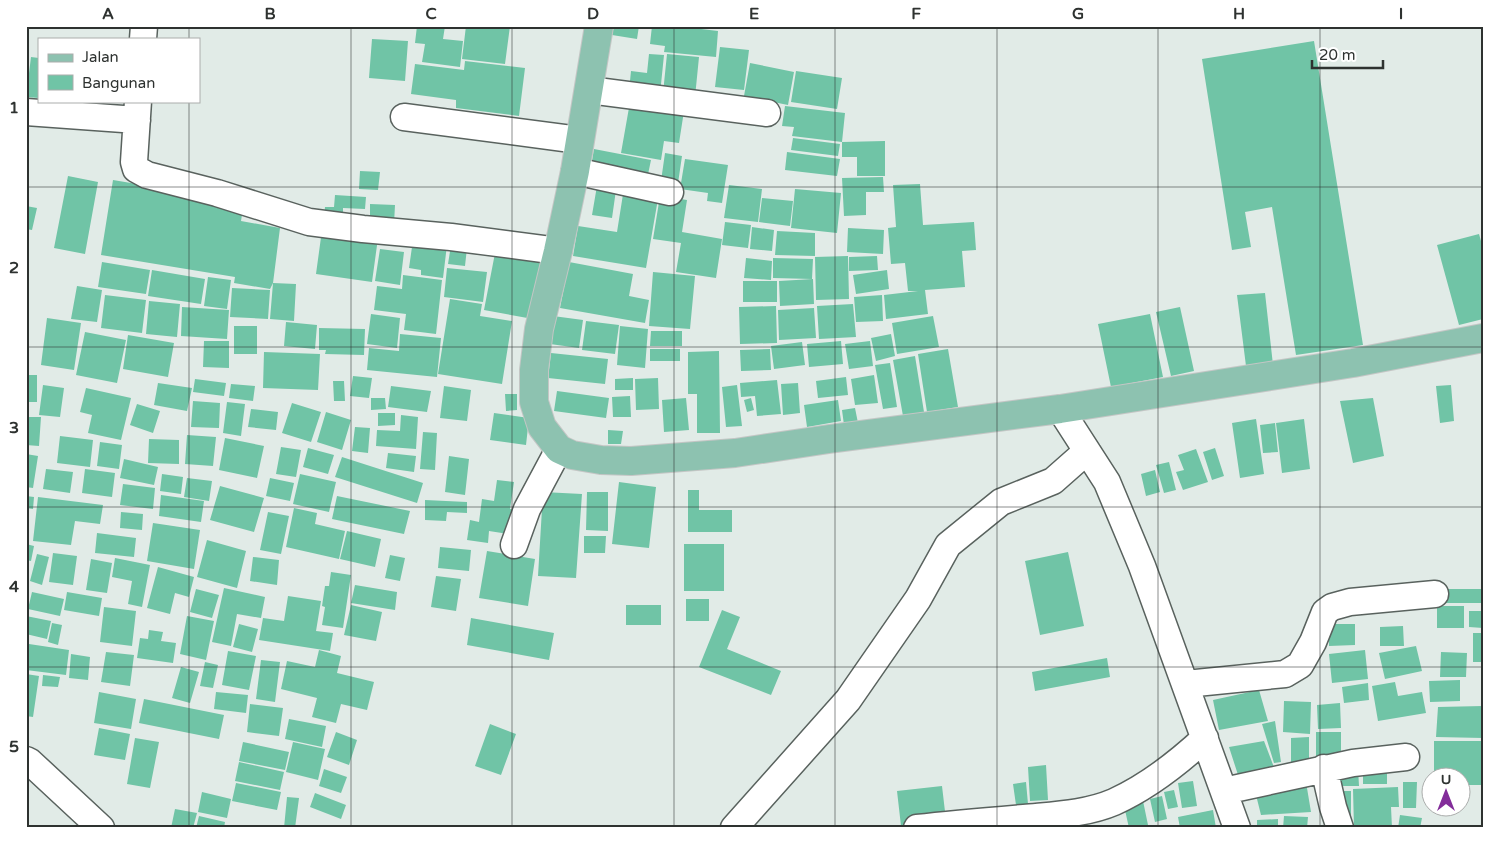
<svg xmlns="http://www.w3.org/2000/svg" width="1509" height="854" viewBox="0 0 1509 854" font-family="'Varela Round',sans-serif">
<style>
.building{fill:#70c4a6}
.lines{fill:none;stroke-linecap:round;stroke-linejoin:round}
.minor-casing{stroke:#59625e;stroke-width:29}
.major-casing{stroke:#c4c6c5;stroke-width:30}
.minor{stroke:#fff;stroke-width:26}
.major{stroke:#8dc2b0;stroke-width:28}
.grid{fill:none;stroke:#2e3230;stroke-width:1;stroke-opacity:0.55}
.neatline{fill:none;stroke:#2e3230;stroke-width:2}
.grid-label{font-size:16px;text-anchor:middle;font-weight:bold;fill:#2e3230}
</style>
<rect width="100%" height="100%" fill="#e1ebe7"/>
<path class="building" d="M417 26H445L443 39 463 41 460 67 422 62 425 44 415 43Z
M466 26H510L505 64 462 59Z
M614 26H639L637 39 612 35Z
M652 26H676L718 31 716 57 664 52 665 46 650 44Z
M372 39 408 41 405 81 369 78Z
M1314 41 1363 345 1296 355 1272 207 1245 212 1251 247 1232 250 1202 59Z
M720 47 749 50 744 90 715 87Z
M649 54 664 55 660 94 629 91 631 71 647 73Z
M667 54 699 57 695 97 663 93Z
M31 57 39 58V98L26 97Z
M465 61 525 68 519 116 456 108V100L411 94 415 64 464 70Z
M750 63 794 72 788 105 744 96Z
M796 71 842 78 837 109 791 102Z
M630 102 684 111 679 143 664 141 661 160 621 153Z
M785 106 845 113 842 142 792 136 794 127 782 126Z
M793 138 840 144 838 156 791 150Z
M885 141V176H857V157H842V142Z
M594 149 651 160 646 184 590 173Z
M787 152 840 159 837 176 785 170Z
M665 153 682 156 677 190 660 188Z
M685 159 728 165 722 203 707 201 708 193 680 189Z
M360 171 380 172 378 190 359 189Z
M68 176 98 182 85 254 54 248Z
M883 177 884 192H866V215L844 216 842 178Z
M113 180 244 202 241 221 280 228 273 283 270 289 234 283 235 277 101 255Z
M598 180 617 183 612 218 592 215Z
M920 184 923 225 974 222 976 250 962 251 965 287 925 290 928 314 886 319 884 295 918 291H908L905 263 891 264 888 228 896 227 893 185Z
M729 185 762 189 758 222 724 218Z
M624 188 659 193 646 268 573 256 578 226 617 232Z
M795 189 841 193 837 233 791 228Z
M335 195 366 197 365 209 343 208V218L324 217 325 207H334Z
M660 196 687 200 682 232 722 239 716 278 676 272 681 243 653 239Z
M762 198 793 201 790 226 759 222Z
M370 204 395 205 394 224 370 223Z
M26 206 37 208 32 230 26 229Z
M725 222 751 225 748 248 722 245Z
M752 227 774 230 772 251 750 249Z
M848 228 884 230 883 254 847 252Z
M322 230 378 238 372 282 316 274Z
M777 231 815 233V256L775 255Z
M1479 234 1483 248V319L1459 325 1437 245Z
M413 240 447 245 443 278 421 275V270L409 268Z
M451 245 467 248 465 266 448 264Z
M496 248 545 258 533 319 484 310Z
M380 249 404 252 400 285 375 281Z
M848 256 849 299 816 300 815 257Z
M877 256 878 270 849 271V257Z
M746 258 772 261 771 280 744 278Z
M773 258 813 259 812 279 773 278Z
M102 262 150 270 146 294 98 287Z
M569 262 633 274 629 296 649 300 645 323 560 308Z
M447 268 487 272 483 302 444 297Z
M152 270 205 279 201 304 148 296Z
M887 270 889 289 856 294 853 275Z
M653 272 695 276 690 329 649 326Z
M403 275 442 280 436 334 404 330 406 314 374 310 377 286 402 289Z
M208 277 231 280 227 309 204 306Z
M813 279 814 304 780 306 779 281Z
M743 281H777V302H743Z
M273 283 296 284 294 321 270 319Z
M77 286 102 290 97 322 71 319Z
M232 288 270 290 268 319 230 317Z
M1265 293 1273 365 1246 366 1237 295Z
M105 295 146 300 142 333 101 328Z
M882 295 883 321 856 322 854 297Z
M450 299 482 304 480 316 512 321 502 384 438 374Z
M149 301 180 304 177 337 146 334Z
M853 304 856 337 819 339 817 306Z
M776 306 777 343 740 344 739 307Z
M182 307 229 310 227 339 181 336Z
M1180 307 1194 371 1171 376 1156 312Z
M814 308 816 338 779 340 778 310Z
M371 314 400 318 397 348 367 344Z
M1150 314 1163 377 1111 387 1098 324Z
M553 316 583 320 579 348 550 344Z
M933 316 939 347 897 354 892 323Z
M47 318 81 323 74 370 41 365Z
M586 321 619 325 615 354 582 350Z
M286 322 317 325 315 349 284 346Z
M234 326H257V354H234Z
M620 326 648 329 645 368 617 365Z
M319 328 365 329 364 355 325 354 326 350H319Z
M651 331H682V346H650Z
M85 332 126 340 117 383 76 375Z
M400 334 441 338 437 377 367 370 369 348 399 351Z
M891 334 895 356 876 361 871 338Z
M128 335 174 343 168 377 123 369Z
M204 341H229V368L203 367Z
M841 341 843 364 809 367 807 344Z
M870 341 873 366 849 369 845 344Z
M802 342 805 365 774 369 771 346Z
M650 349H680V361H650Z
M770 349 771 370 741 371 740 350Z
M948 349 958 407 927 412 918 354Z
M719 351 720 433H697V394H688V352Z
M264 352 320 354 318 390 263 388Z
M551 353 608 359 605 384 548 378Z
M915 356 924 412 903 416 893 360Z
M890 363 897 407 883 409 875 365Z
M26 375H37V402H26Z
M874 375 878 403 855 405 851 379Z
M353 376 372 378 369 398 350 396Z
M846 377 848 395 818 398 816 381Z
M633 378V390H615V379Z
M658 378 659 409 636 410 635 379Z
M195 379 226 383 224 396 193 392Z
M777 380 781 414 757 416 755 396 741 397 740 383Z
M333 381H344L345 401H334Z
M158 383 192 388 187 411 154 405Z
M798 383 800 413 783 415 781 384Z
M231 384 255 386 253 401 229 398Z
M43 385 64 388 60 417 39 415Z
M737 385 742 426 726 427 722 387Z
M1451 385 1454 421 1440 423 1436 386Z
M391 386 431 391 427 412 388 407Z
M444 386 471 390 467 421 440 418Z
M86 388 131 398 121 440 88 433 92 415 80 412Z
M557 391 609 398 606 418 554 411Z
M505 394H517V410L506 411Z
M630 396 631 417H613L612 397Z
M371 398H385L386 409 371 410Z
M686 398 689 430 664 432 662 400Z
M751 398 754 410 747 412 744 400Z
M1373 398 1384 456 1353 463 1340 401Z
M838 400 841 421 807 427 804 405Z
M193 401 220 403 219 428 191 427Z
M227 402 245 404 241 436 223 433Z
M292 403 321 412 311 442 282 433Z
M137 404 160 411 153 433 130 425Z
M855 408 858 423 844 425 842 410Z
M251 409 278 412 276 430 248 427Z
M326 412 351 420 342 450 317 442Z
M378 413H395V425L378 426Z
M494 413 529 418 526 445 490 440Z
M401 415 418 417 416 449 376 446 377 430 400 431Z
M26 417H41L39 446 26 445Z
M1256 419 1264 474 1240 478 1232 423Z
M1304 419 1310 469 1282 473 1276 423Z
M1275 423 1278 452 1263 453 1260 425Z
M355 427 370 428 368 453 352 451Z
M608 430 623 431 621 444H608Z
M423 432 437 433 435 470 420 469Z
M187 435 216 437 213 466 185 464Z
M60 436 93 440 90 467 57 463Z
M225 438 264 446 257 478 219 470Z
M149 439 179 440V464L148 463Z
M100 442 122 445 119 469 97 466Z
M281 447 301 450 296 477 276 474Z
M308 448 334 455 328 474 303 467Z
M1215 448 1224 476 1212 480 1203 452Z
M1196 449 1208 482 1183 490 1176 472 1184 470 1178 455Z
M388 453 416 456 414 472 386 468Z
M26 454 38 456 33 488 26 487Z
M449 456 469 459 465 495 445 492Z
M342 457 423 483 417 503 335 477Z
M124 459 158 467 154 485 120 478Z
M1169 462 1176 490 1164 493 1156 465Z
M46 469 73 472 70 493 43 489Z
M85 469 115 473 112 497 82 493Z
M1155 470 1160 492 1146 496 1141 474Z
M162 474 183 477 181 494 160 491Z
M300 474 336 482 329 512 293 504Z
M187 478 212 481 209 501 184 497Z
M270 478 294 483 290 501 266 496Z
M497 480 514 482 510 509 519 511 515 535 489 531 488 543 467 540 470 520 479 522 482 499 494 501Z
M619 482 656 487 649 548 612 544Z
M123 484 155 488 153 509 120 505Z
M220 486 264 498 254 532 210 520Z
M688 490H699V510H732V532H688Z
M543 492 582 494 576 578 538 576Z
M587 492H608V531L586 530Z
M161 495 204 501 201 522 159 516Z
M26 496 34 497 33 509 26 508Z
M337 496 410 511 404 534 332 519Z
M38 497 103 505 100 524 75 521 71 545 33 541Z
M425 500 467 502V513L447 512 446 521 425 520Z
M294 508 317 513 315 524 345 531 339 559 286 547Z
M121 512 143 514 142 530 120 528Z
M268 512 289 516 281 554 260 550Z
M153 523 200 530 194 569 147 561Z
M347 531 381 539 375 567 340 559Z
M97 533 136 538 134 557 95 553Z
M584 536H606L605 553H584Z
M207 540 246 551 237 588 197 577Z
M26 544 34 546 31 561 26 560Z
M684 544H724V591H684Z
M440 547 471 550 469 571 438 568Z
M487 551 535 559 528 606 479 598Z
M1068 552 1084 626 1040 635 1025 561Z
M53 553 77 556 73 585 49 582Z
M37 554 49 557 42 585 30 581Z
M390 555 405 558 400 581 385 578Z
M253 557 279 560 277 585 250 581Z
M115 558 150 565 142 607 128 604 132 581 112 577Z
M91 559 112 563 107 593 86 590Z
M158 567 194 577 189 597 175 593 170 614 147 608Z
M331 572 351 575 343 628 322 625 325 607 322 606 325 586H329Z
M436 576 461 579 456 611 431 607Z
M355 585 397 592 395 610 351 603Z
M224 588 265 597 261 618 237 614 231 646 212 642Z
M196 589 219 595 212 618 190 612Z
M1441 589H1483V603H1441Z
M32 592 64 599 60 616 28 609Z
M67 592 102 598 99 616 64 610Z
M288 596 321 601 316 631 333 633 330 651 259 640 263 618 284 621Z
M686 599H709V621H686Z
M351 605 382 612 376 641 344 635Z
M626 605H661V625H626Z
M1437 606H1464V628H1437Z
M104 607 136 611 132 646 100 642Z
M722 610 740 617 727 649 781 671 771 695 699 667Z
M1469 611H1483V628L1469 627Z
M26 616 51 621 47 639 26 634Z
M187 616 214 621 206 660 180 654Z
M471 618 554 633 549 660 467 645Z
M52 623 62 625 58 645 48 642Z
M239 624 258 629 252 652 233 647Z
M1329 624H1355V645L1329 646Z
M1403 626 1404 646H1380V627Z
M149 630 163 632 161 641 176 643 173 663 137 658 140 638 148 639Z
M1473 633H1483V662H1473Z
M29 644 69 650 66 675 26 670Z
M1416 646 1422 671 1385 679 1379 653Z
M319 650 341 656 337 673 374 682 367 710 341 704 336 723 312 717 317 698 281 689 287 661 315 667Z
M1365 650 1368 679 1332 683 1329 654Z
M228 651 256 656 249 690 222 685Z
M106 652 134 655 130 686 101 682Z
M1441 652 1467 653 1466 677H1440Z
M71 654 90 657 88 680 69 678Z
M1107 658 1110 677 1035 691 1032 672Z
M261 660 280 662 275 702 256 699Z
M205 662 218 665 213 688 200 686Z
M181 667 199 672 190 703 172 698Z
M26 674 39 676 33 717 26 716Z
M43 675 60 677 58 687 42 686Z
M1460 680V701L1430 702 1429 681Z
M1395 682 1398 696 1422 692 1426 713 1378 721 1372 686Z
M1368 683 1369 700 1344 703 1342 687Z
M1259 690 1268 721 1219 730 1213 700Z
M99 692 136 699 131 729 94 723Z
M216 692 248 695 246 713 214 709Z
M144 699 224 715 219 739 139 723Z
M1284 701 1311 702 1310 734 1283 732Z
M1340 703 1341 728 1318 729 1317 705Z
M250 704 283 708 279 736 247 732Z
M1483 706V738L1436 737 1438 707Z
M289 719 326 726 322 747 285 739Z
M1275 721 1281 762 1274 763 1262 724Z
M490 724 516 734 501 775 475 766Z
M99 728 130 734 125 760 94 755Z
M336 732 357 740 349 765 327 757Z
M1316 732H1341V761H1316Z
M1309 737V766L1291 767V738Z
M135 738 159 742 150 788 127 784Z
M1264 741 1275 770 1239 778 1229 747Z
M1434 741H1483V785H1462V776H1434Z
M243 742 289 752 285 770 239 761Z
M293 742 325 749 318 780 286 772Z
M239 762 284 772 280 790 235 781Z
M1046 765 1048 800 1030 801 1028 767Z
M1363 766H1387V784H1363Z
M1340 768H1358L1359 786H1340Z
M324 769 347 777 341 793 319 786Z
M1193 781 1197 806 1182 808 1178 783Z
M1026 782 1028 804 1016 805 1013 784Z
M1306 782 1311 812 1261 815 1254 787Z
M1403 782H1417L1416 808H1403Z
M236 783 281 792 277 810 232 801Z
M942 786 946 820 901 826 897 791Z
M1398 787 1399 807H1391L1392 828H1354L1353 789Z
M1174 790 1178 807 1168 809 1164 792Z
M1342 791H1351V820H1342Z
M202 792 231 799 227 818 198 812Z
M315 793 346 805 341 819 310 807Z
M1142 796 1148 825 1129 828 1123 801Z
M1162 796 1167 819 1155 822 1150 799Z
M287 797 299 798 295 828H284Z
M175 809 197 813 193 828H171Z
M1213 810 1216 828H1180L1178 817Z
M1400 815 1422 818 1420 828H1398Z
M199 816 225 822 224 828H196Z
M1284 816 1308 817 1307 828H1283Z
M1278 819V828H1257V820Z"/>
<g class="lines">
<g class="minor-casing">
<path id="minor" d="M143 39 144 26
M589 90 767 113
M138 101 134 162 136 169 147 175 217 193 309 222 363 229 451 237 558 251
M26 112 137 120
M404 117 579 140
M575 171 670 192
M1060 409 1107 482 1142 566 1237 828
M514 545 527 509 559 449
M1186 684 1285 674 1300 665 1313 642 1325 612 1332 607 1350 602 1435 594
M26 760 30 762 101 828
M1324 768 1333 807 1340 828
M1224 791 1353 763 1406 757
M734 828 848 700 918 599 948 545 1001 502 1053 481 1087 451
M917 828C952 824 988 821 1024 818 1054 815 1086 814 1114 802 1147 787 1178 763 1205 738"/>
</g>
<g class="major-casing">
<path id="major" d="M599 26 575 171 558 251 539 329 534 370V402L542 427 559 449 572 455 601 460 631 461 735 453 829 439 1060 409 1353 363 1483 338"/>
</g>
<use href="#minor" class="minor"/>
<use href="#major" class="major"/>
</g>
<path class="grid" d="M189 26V39M351 26V828M512 26V828M674 26V828M835 26V828M997 26V828M1158 26V828M1320 26V828M189 101V828M26 187H1483M26 347H1483M26 507H1483M26 667H1483"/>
<rect width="1509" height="854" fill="none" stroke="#ffffff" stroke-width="55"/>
<rect x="38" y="38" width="162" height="65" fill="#ffffff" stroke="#abadac"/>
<rect x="48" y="54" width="25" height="8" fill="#8dc2b0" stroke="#abadac"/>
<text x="82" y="62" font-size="15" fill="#2e3230">Jalan</text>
<rect x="48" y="75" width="25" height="15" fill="#70c4a6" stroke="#abadac"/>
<text x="82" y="88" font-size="15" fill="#2e3230">Bangunan</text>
<g transform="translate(1446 792)"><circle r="24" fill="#ffffff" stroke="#abadac"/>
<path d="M0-4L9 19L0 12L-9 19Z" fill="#832d9a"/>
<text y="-8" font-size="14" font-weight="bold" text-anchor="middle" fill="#2e3230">U</text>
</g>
<path d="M1312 60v8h71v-8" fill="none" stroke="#2e3230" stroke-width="2.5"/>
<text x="1319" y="60" font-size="15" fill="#2e3230" stroke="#ffffff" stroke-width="4" paint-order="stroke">20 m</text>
<rect x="28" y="28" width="1454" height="798" class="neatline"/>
<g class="grid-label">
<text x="108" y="19">A</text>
<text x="270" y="19">B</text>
<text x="431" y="19">C</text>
<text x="593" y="19">D</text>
<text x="754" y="19">E</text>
<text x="916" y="19">F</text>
<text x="1078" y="19">G</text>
<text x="1239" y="19">H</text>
<text x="1401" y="19">I</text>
<text x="14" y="113">1</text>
<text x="14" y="273">2</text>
<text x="14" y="433">3</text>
<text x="14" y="592">4</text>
<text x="14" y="752">5</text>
</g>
</svg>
